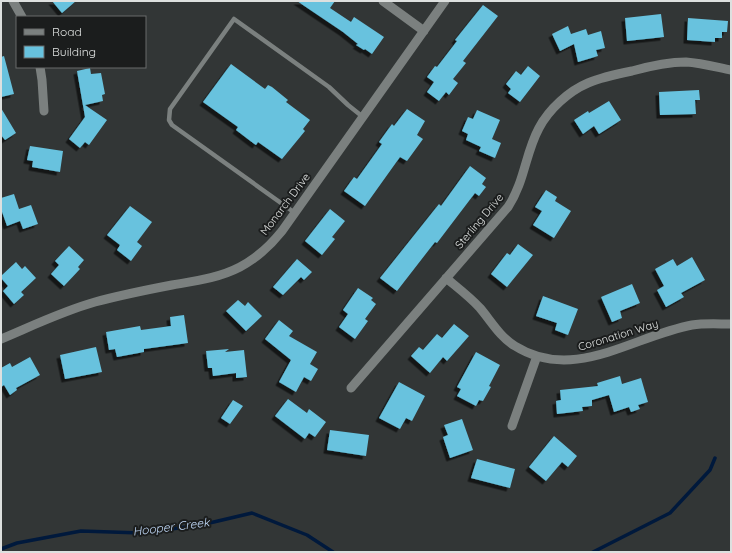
<svg xmlns="http://www.w3.org/2000/svg" width="732" height="553" viewBox="0 0 732 553" font-family="Quicksand,sans-serif">
<style>
.lines{fill:none;stroke-linecap:round;stroke-linejoin:round}
.stream{stroke:#00193c;stroke-width:3.5}
.building{fill:#67c2de;filter:url(#shadow)}
.service{stroke:#7b807f;stroke-width:4.5}
.minor{stroke:#7b807f;stroke-width:9}
.labels{text-anchor:middle;stroke-width:4;stroke-linejoin:round;paint-order:stroke}
.street-label{font-size:11px;fill:#dde0df;stroke:#1b1d1d}
.water-label{font-size:12px;font-style:italic;fill:#c2daf9;stroke:#1b1d1d}
</style>
<defs>
<filter id="shadow"><feDropShadow dx="-3.5" dy="3.5" stdDeviation="0" flood-color="#0009"/></filter>
</defs>
<rect width="100%" height="100%" fill="#323636"/>
<g class="lines">
<path class="stream" d="M1 549 17 543 81 531 141 533 201 525 252 513 307 535 333 552
M593 552 670 513 710 470 715 458"/>
</g>
<path class="building" d="M52 1H76L62 13Z
M297 1H335L330 8 351 22 354 17 384 37 372 54 365 49 364 50 356 45 358 44 343 32Z
M483 5 498 16 463 61 466 63 453 79 458 83 449 95 446 92 439 101 427 92 434 82 427 77 435 66 437 67 457 41 455 40Z
M661 14 664 37 627 41 625 18Z
M688 18 728 21 727 32H722V38H715V42L687 40Z
M568 26 571 34 586 29 588 35 601 31 605 48 596 50 598 56 578 62 574 44 560 51 552 34Z
M4 56 14 94 1 97V57Z
M231 64 265 89 268 85 272 87 288 100 286 102 310 120 303 129 305 131 282 159 258 142 256 145 253 143 236 130 238 127 203 102Z
M528 66 540 76 520 102 508 93 511 89 506 84 516 71 521 75Z
M90 68 91 74 101 73 105 94 102 95 103 101 85 105 107 120 89 145 85 142 80 148 69 139 85 117 77 71Z
M699 90 700 100H695L696 114 660 115 659 92Z
M609 101 621 120 599 134 594 126 583 134 574 120 588 111 589 113Z
M1 108 16 133 5 140 1 135Z
M407 109 425 121 417 135 423 139 407 161 400 157 365 206 344 191 354 177 357 179 382 144 379 142 392 124 394 126Z
M477 110 500 120 492 139 501 143 495 158 479 151 481 147 466 140 468 134 462 131 468 117 473 119Z
M30 146 63 151 60 172 32 167 33 161 27 160Z
M470 166 486 178 482 184 486 187 479 196 475 193 437 243 435 242 397 291 380 278 439 204 441 206Z
M546 190 557 197 555 201 571 211 554 238 533 225 542 211 535 207Z
M14 194 19 209 31 205 38 224 23 229 20 221 7 226 1 209V198Z
M130 206 152 222 137 242 142 246 131 261 117 250 120 245 107 235Z
M330 209 345 221 332 237 335 239 322 255 305 241Z
M518 244 533 255 507 287 491 274 507 253 510 255Z
M69 246 84 260 78 267 80 269 64 286 51 274 59 265 55 261Z
M692 257 705 280 681 293 684 297 666 307 657 290 664 286 655 269 673 259 677 266Z
M297 259 312 272 304 280 301 277 283 295 273 287Z
M16 262 22 269 25 266 36 278 21 292 24 295 14 304 3 291 8 286 1 278V276Z
M632 284 640 303 620 311 622 318 612 322 601 297Z
M358 288 373 298 371 300 376 304 365 319 368 321 355 339 339 327 348 314 343 310Z
M543 296 578 309 568 335 555 330 557 323 536 316Z
M238 300 245 306 248 302 262 316 246 331 226 311Z
M184 315 188 343 144 349V352L117 357 115 349 109 350 106 332 140 326 141 330 171 326 170 317Z
M279 320 293 331 289 336 317 352 310 364 318 369 311 381 304 377 296 392 279 382 291 360 265 339Z
M454 324 469 336 447 361 443 357 430 373 411 356 419 347 423 350 437 334 442 338Z
M96 347 102 372 65 379 60 355Z
M229 349 225 352 244 350 247 377 236 378V373L213 376 212 368H208L206 351Z
M476 352 500 365 489 386 491 387 483 401 479 400 476 406 457 396 461 389 457 387Z
M30 357 40 375 16 388 17 390 10 395 4 385 1 387V368L10 363 12 367Z
M620 376 622 384 641 378 648 402 638 405 640 409 631 412 629 407 614 412 609 395 592 400V406L582 407 583 411 557 414 556 401 561 400 560 390 598 386 597 383Z
M399 382 425 396 412 421 406 418 400 429 379 418Z
M288 399 307 413 309 409 326 422 315 437 309 433 305 439 275 416Z
M233 400 243 406 230 424 221 418Z
M462 419 473 450 450 458 443 437 448 435 444 425Z
M330 430 369 435 366 456 327 450Z
M554 436 577 456 568 467 562 462 546 481 529 467Z
M477 459 515 469 510 488 471 478Z"/>
<g class="lines">
<path class="service" d="M295 213 172 125 169 120 170 109 234 19 329 87 348 105 363 117"/>
<path class="minor" d="M13 1 22 17
M383 1 424 31
M40 67 42 80 44 111
M446 278C458 288 470 297 480 308 491 321 500 337 515 346 574 383 633 336 692 325 704 323 718 324 731 324
M1 339C32 326 63 311 95 302 121 295 146 290 172 285 195 281 219 278 240 267 257 258 270 246 282 231L445 1
M351 388 508 207C525 181 525 154 539 128 549 109 569 91 588 83 602 77 617 74 632 71 650 66 667 62 686 62 701 63 716 67 731 70
M512 426 537 356"/>
</g>
<g class="labels">
<g class="street-label">
<text transform="translate(285 204) rotate(-53)" y="4">Monarch Drive</text>
<text transform="translate(479 221) rotate(-50)" y="4">Sterling Drive</text>
<text transform="translate(618 335) rotate(-17)" y="4">Coronation Way</text>
</g>
<g class="water-label">
<text transform="translate(171 527) rotate(-7)" y="4">Hooper Creek</text>
</g>
</g>
<rect width="732" height="553" fill="none" stroke="#dde0df" stroke-width="4"/>
<rect x="16" y="16" width="130" height="52" fill="#1b1d1d" stroke="#696b6b"/>
<rect x="24" y="29" width="20" height="6" fill="#7b807f" stroke="#696b6b"/>
<text x="52" y="36" font-size="12" fill="#dde0df">Road</text>
<rect x="24" y="46" width="20" height="12" fill="#67c2de" stroke="#696b6b"/>
<text x="52" y="56" font-size="12" fill="#dde0df">Building</text>
</svg>
